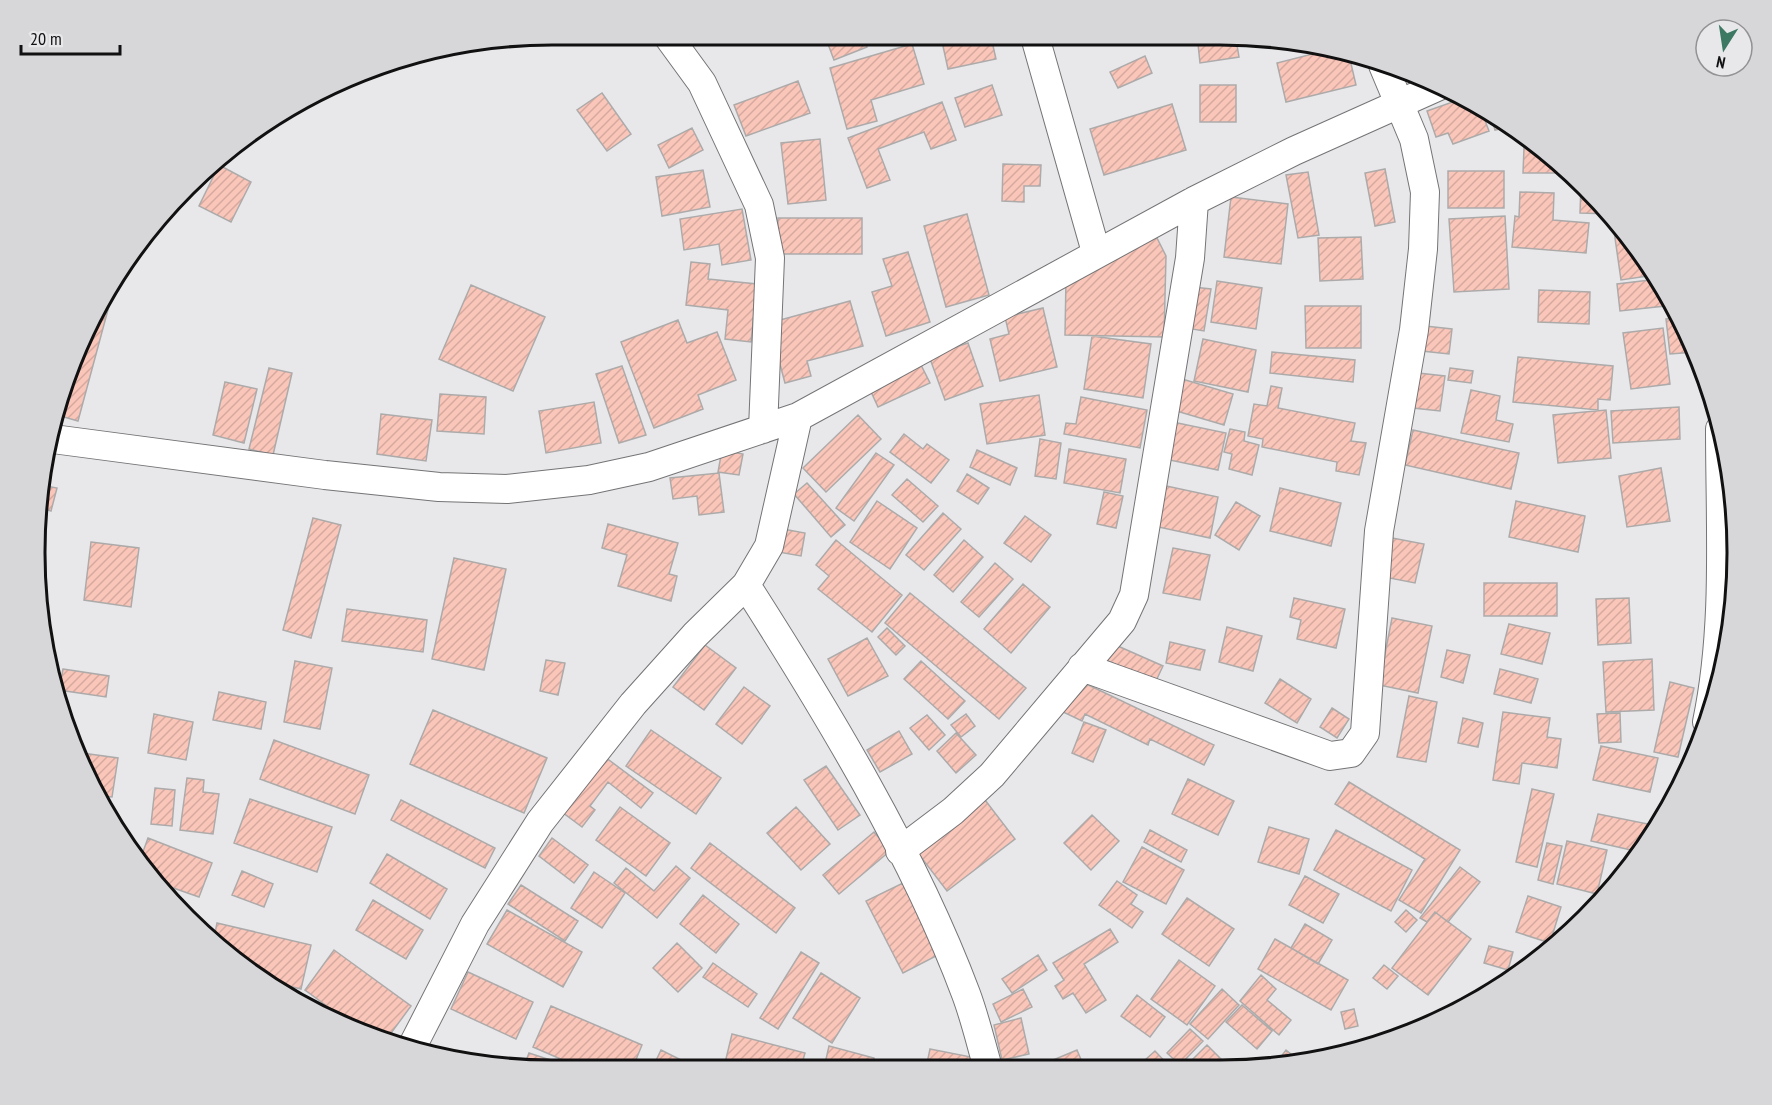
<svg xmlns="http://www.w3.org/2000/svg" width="1772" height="1105" viewBox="0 0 1772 1105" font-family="'PT Sans Narrow',sans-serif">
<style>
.building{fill:url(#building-hatch);stroke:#adaaaa;stroke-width:1.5}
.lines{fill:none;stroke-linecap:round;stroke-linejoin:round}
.street-casing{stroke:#747476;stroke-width:30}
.street{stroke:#fff;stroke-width:28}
.rim{fill:none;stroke:#111112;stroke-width:3}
</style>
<defs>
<pattern id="building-hatch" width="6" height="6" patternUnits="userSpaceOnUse" patternTransform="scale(1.5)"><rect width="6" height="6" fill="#fbc6ba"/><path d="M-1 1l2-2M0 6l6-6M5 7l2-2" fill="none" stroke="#d6a99f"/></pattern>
</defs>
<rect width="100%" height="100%" fill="#e8e8eb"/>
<path class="building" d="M825 36H863L867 47 834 60Z
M941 37H991L996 59 948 69Z
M1236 39 1239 57 1200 63 1198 44Z
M912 44 924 84 871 100 877 121 847 129 830 68Z
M1328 50 1349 55 1356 85 1286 102 1277 63Z
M1145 56 1152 73 1118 88 1110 72Z
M798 81 810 113 746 136 734 105Z
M992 85 1002 115 965 127 955 98Z
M1200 85H1236V122H1200Z
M602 93 631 134 607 151 577 110Z
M1461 99 1481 110 1489 131 1453 144 1448 133 1436 137 1427 111Z
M942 102 956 140 931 149 924 132 878 149 890 180 867 188 848 138Z
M1172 104 1186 150 1104 175 1090 129Z
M1491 116 1509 127 1495 130Z
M692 128 703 150 669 168 658 145Z
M820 139 826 200 788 204 781 143Z
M1524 148H1542L1559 164 1558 173H1523Z
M1003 164 1041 165 1040 186H1024V202L1002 201Z
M219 165 251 182 231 222 199 206Z
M1385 169 1395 222 1375 226 1365 173Z
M703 170 710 207 662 216 656 177Z
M1448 171H1504V208H1448Z
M1308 172 1319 235 1298 238 1286 175Z
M1581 185 1609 211 1611 214 1580 213Z
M1520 192 1554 193 1553 220 1589 223 1586 253 1512 247 1515 216 1519 217Z
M1231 197 1288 204 1281 264 1224 257Z
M742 209 751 260 722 265 719 244 684 250 680 219Z
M967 214 989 295 946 307 924 226Z
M1505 216 1509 289 1454 292 1449 219Z
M778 218H862V254H777Z
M1613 224H1618L1655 275 1621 280Z
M1155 234 1166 256 1164 337 1065 335 1066 278Z
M1361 237 1363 279 1320 281 1318 238Z
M908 252 930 322 886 336 872 292 892 286 883 259Z
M691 262 710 264 708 279 757 284 751 342 725 339 728 310 686 305Z
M1658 279 1663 287 1665 306 1620 311 1617 284Z
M1217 281 1262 288 1256 329 1211 322Z
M471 285 545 317 513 391 439 359Z
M1193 287 1211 289 1204 331 1186 328Z
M1539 290 1590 292 1589 324 1538 322Z
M850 301 863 346 807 361 811 376 785 383 769 323Z
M105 305 109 306 78 421 57 415 62 386Z
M1305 306H1361V348H1306Z
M1043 308 1057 367 1000 381 990 339 1009 334 1005 317Z
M1679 318 1695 352 1670 354 1666 319Z
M678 320 687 343 717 332 736 380 698 395 703 409 654 428 621 342Z
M1425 326 1452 329 1449 354 1422 351Z
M1663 328 1670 384 1631 389 1623 333Z
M1092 336 1151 344 1143 398 1084 389Z
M1203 339 1256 350 1248 392 1194 381Z
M968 343 983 386 945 400 929 356Z
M1272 352 1355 360 1353 382 1270 373Z
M1518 357 1613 366 1610 400 1598 399V410L1513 402Z
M918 359 930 383 878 407 867 383Z
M622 366 646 435 619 443 596 374Z
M269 368 292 373 273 455 249 449Z
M1450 368 1473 371 1471 383 1448 380Z
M1418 373 1445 376 1440 411 1413 408Z
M1182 379 1233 394 1224 425 1173 410Z
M225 382 257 389 244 443 213 435Z
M1271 386 1282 388 1278 408 1355 423 1351 441 1366 443 1359 475 1336 471 1337 462 1262 447 1263 439 1248 436 1254 404 1267 406Z
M1471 390 1500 396 1496 420 1513 424 1509 442 1461 433Z
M440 394 486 397 484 434 437 431Z
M1039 395 1045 435 987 444 980 404Z
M1081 397 1147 410 1140 448 1064 434 1066 423 1076 424Z
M594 402 601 443 546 453 539 411Z
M1679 407 1680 439 1613 443 1611 411Z
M1606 410 1611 458 1558 463 1553 415Z
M381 414 432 420 426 461 377 454Z
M858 415 881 439 826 492 803 468Z
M1168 421 1226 433 1218 470 1160 458Z
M1230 429 1245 432 1244 441 1259 445 1252 475 1229 469 1232 454 1224 452Z
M1413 430 1519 453 1511 489 1405 465Z
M904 434 923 449 927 444 949 460 931 483 890 452Z
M1040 439 1061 443 1056 479 1035 476Z
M1069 449 1126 459 1120 493 1064 483Z
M722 450 743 454 739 475 718 472Z
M977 450 1017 468 1010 485 970 467Z
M876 453 894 465 854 521 836 508Z
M1661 468 1670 521 1627 527 1619 476Z
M719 473 724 512 699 515 697 496 673 499 670 478Z
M967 474 989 488 978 504 957 491Z
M907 479 938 506 923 522 892 495Z
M807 483 845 525 831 537 794 494Z
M1157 484 1218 497 1210 538 1149 525Z
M46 486 57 488 51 511 42 508Z
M1280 488 1341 503 1331 546 1270 531Z
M1104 492 1123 496 1116 528 1097 524Z
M877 501 917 528 890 569 850 542Z
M1516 501 1585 516 1578 552 1509 537Z
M1236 502 1260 516 1239 550 1215 535Z
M943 513 961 529 924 570 906 555Z
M1025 516 1051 535 1031 562 1004 543Z
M313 518 341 525 311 638 283 630Z
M608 524 678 543 669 574 677 576 671 601 618 586 627 555 602 548Z
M783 529 805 533 801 556 778 552Z
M1387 537 1424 544 1415 583 1379 576Z
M836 540 902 595 872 632 818 589 829 576 816 565Z
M964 540 983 557 953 592 934 575Z
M91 542 139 548 131 607 84 600Z
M1173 548 1210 555 1200 600 1163 593Z
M454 558 506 569 484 670 432 659Z
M995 563 1013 579 979 617 961 602Z
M1484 583H1557V616H1484Z
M1023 584 1050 607 1011 653 984 629Z
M910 593 1026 688 999 719 885 623Z
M1294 598 1345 609 1336 648 1297 639 1301 620 1290 617Z
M1629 598 1631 643 1598 645 1596 599Z
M347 609 427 620 423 652 342 641Z
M1392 618 1432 626 1418 693 1379 685Z
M1509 624 1550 633 1542 664 1501 654Z
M1227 627 1262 636 1253 671 1219 662Z
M887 628 905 646 896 655 878 637Z
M867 638 888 676 848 696 828 659Z
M1170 642 1205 650 1200 670 1166 663Z
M1111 643 1163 666 1155 683 1104 659Z
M705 645 736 668 704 710 673 687Z
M1447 650 1470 655 1463 683 1441 677Z
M1652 659 1654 710 1606 712 1603 662Z
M546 660 565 663 558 695 540 691Z
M295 661 332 668 320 729 284 722Z
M921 661 965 701 948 719 904 679Z
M63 669 109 676 106 697 59 690Z
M1500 669 1538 679 1531 703 1494 694Z
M1280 679 1311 699 1297 723 1265 703Z
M1078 680 1214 745 1204 765 1150 739 1148 745 1085 714 1082 721 1063 712Z
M1670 682 1694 688 1678 757 1654 752Z
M744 687 770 706 742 744 716 724Z
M219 692 266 702 261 729 213 720Z
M1409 696 1437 702 1426 762 1397 757Z
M1332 708 1349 719 1337 738 1320 727Z
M433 710 547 758 524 813 410 764Z
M1503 712 1550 718 1547 737 1561 739 1557 768 1522 763 1519 784 1493 780Z
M1620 713 1621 742 1599 743 1597 714Z
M154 714 193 722 186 760 148 753Z
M966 714 975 726 961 737 951 725Z
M927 715 945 735 929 750 910 728Z
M1463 718 1483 723 1478 747 1458 743Z
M1084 722 1106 730 1093 762 1072 753Z
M651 730 721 778 696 814 626 766Z
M899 731 912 754 880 772 867 750Z
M956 733 976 755 956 773 937 751Z
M274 740 369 775 355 814 260 779Z
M1601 746 1658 758 1650 792 1593 780Z
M82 753 118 758 112 797 102 796Z
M605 757 653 793 641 808 608 782 590 806 595 810 582 827 562 812Z
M826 766 860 815 838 830 804 780Z
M187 778 204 780 203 792 219 794 213 834 180 830Z
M1188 779 1234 801 1218 835 1172 814Z
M1349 782 1460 850 1421 913 1399 900 1425 859 1335 804Z
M155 788 175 790 172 826 151 824Z
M1532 789 1554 794 1537 867 1516 862Z
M982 796 1015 839 947 891 914 848Z
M250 799 332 827 317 872 234 843Z
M401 800 495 848 485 868 391 820Z
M620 807 670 843 646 876 596 840Z
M796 807 830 844 801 870 767 833Z
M1598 814 1648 824 1640 852 1591 841Z
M1092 815 1119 841 1091 870 1064 843Z
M1269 827 1309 839 1299 874 1258 862Z
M1150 830 1187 850 1181 862 1144 842Z
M1336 830 1412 870 1391 911 1314 870Z
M874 832 890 851 839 894 823 875Z
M148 838 212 863 199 897 162 884 140 860Z
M552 838 588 865 574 883 539 856Z
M1567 841 1607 850 1597 894 1557 884Z
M710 843 795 908 776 933 691 868Z
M1547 843 1562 846 1553 884 1538 880Z
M1142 847 1184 870 1166 904 1123 882Z
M387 854 447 889 430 919 370 883Z
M676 866 690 878 657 918 614 883 626 868 654 891Z
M1460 867 1480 882 1448 922 1435 912 1427 922 1420 918Z
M242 871 273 884 264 907 232 895Z
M594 872 625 893 602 928 571 908Z
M1305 876 1339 894 1323 923 1289 905Z
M1117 881 1137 895 1131 904 1143 912 1132 928 1099 905Z
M903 883 940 954 903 973 866 901Z
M521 885 578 921 565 941 508 904Z
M703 895 739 924 716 953 680 924Z
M1528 896 1561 907 1550 943 1516 932Z
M1187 898 1234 929 1209 966 1162 934Z
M373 900 423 930 406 959 356 930Z
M507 910 582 952 563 987 487 944Z
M1406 910 1417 920 1406 932 1395 922Z
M1435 912 1471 939 1428 995 1392 968Z
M217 923 311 945 301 989 268 981 237 963 214 938Z
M1305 924 1332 940 1318 964 1291 948Z
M1110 929 1118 942 1084 964 1106 1000 1086 1013 1073 993 1063 999 1055 986 1064 980 1053 963Z
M1275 939 1348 980 1331 1010 1258 969Z
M677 943 702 968 678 992 653 968Z
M1489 946 1513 952 1508 970 1484 963Z
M334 950 411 1006 386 1040 365 1034 305 990Z
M801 952 819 963 778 1029 760 1018Z
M1038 955 1047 970 1012 993 1002 979Z
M1179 960 1215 986 1187 1025 1151 999Z
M713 963 757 994 748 1007 703 977Z
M1384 965 1398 976 1387 989 1373 978Z
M468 972 533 1002 516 1039 451 1009Z
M821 973 860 998 832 1043 793 1018Z
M1261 975 1276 989 1267 1000 1291 1020 1279 1035 1240 1001Z
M1023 989 1032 1007 1001 1022 993 1004Z
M1222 989 1239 1005 1208 1039 1190 1024Z
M1137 995 1165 1017 1150 1037 1121 1016Z
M1242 1005 1272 1031 1257 1049 1226 1022Z
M551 1006 642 1045 633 1067H579L533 1047Z
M1354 1009 1358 1026 1345 1029 1341 1012Z
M1021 1018 1029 1054 1002 1060 994 1025Z
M1190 1029 1203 1041 1180 1065 1167 1053Z
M732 1034 805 1053 801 1067H724Z
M1207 1045 1231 1069H1195L1189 1063Z
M829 1046 874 1058 872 1068H824Z
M930 1049 971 1057 969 1068H926Z
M661 1050 695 1067H653Z
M1077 1050 1085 1069 1034 1068Z
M1286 1050 1301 1062 1274 1066Z
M1155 1051 1172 1069H1135Z
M529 1053 563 1064V1066H524Z"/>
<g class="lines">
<g class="street-casing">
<path id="street" d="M667 35 702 83 759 205 770 258 763 429
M1035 37 1096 252
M53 439 325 475 439 487 507 489 589 480 649 467 798 417 1194 201 1294 151 1439 86
M746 585C826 710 914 855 966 994 975 1018 981 1044 988 1068
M1082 667 1330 756 1351 753 1365 733 1379 531 1414 330 1423 249 1425 192 1414 139 1383 65
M1707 722C1727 626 1720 526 1720 429
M900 851 953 811 992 775 1122 621 1134 595 1190 258 1194 201
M412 1047 475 924 540 822 633 704 695 635 746 585 769 546 798 417"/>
</g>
<use href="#street" class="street"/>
</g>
<path d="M0 0H1772V1105H0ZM552 45H1220A507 507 0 0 1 1727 552V553A507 507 0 0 1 1220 1060H552A507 507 0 0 1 45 553V552A507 507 0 0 1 552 45Z" fill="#d7d7da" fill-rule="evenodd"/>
<path class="rim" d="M552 45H1220A507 507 0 0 1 1727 552V553A507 507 0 0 1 1220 1060H552A507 507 0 0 1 45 553V552A507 507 0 0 1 552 45Z"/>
<g transform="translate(1724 48) rotate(192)"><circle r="28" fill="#e8e8eb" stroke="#929294" stroke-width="1.5"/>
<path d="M0-4.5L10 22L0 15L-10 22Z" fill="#3c7862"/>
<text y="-9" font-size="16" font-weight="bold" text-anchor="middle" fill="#111112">N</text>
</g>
<path d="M21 45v9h99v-9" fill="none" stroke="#111112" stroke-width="3"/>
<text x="30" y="45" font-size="18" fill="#111112" stroke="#e8e8eb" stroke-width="4.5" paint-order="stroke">20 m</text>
</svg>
